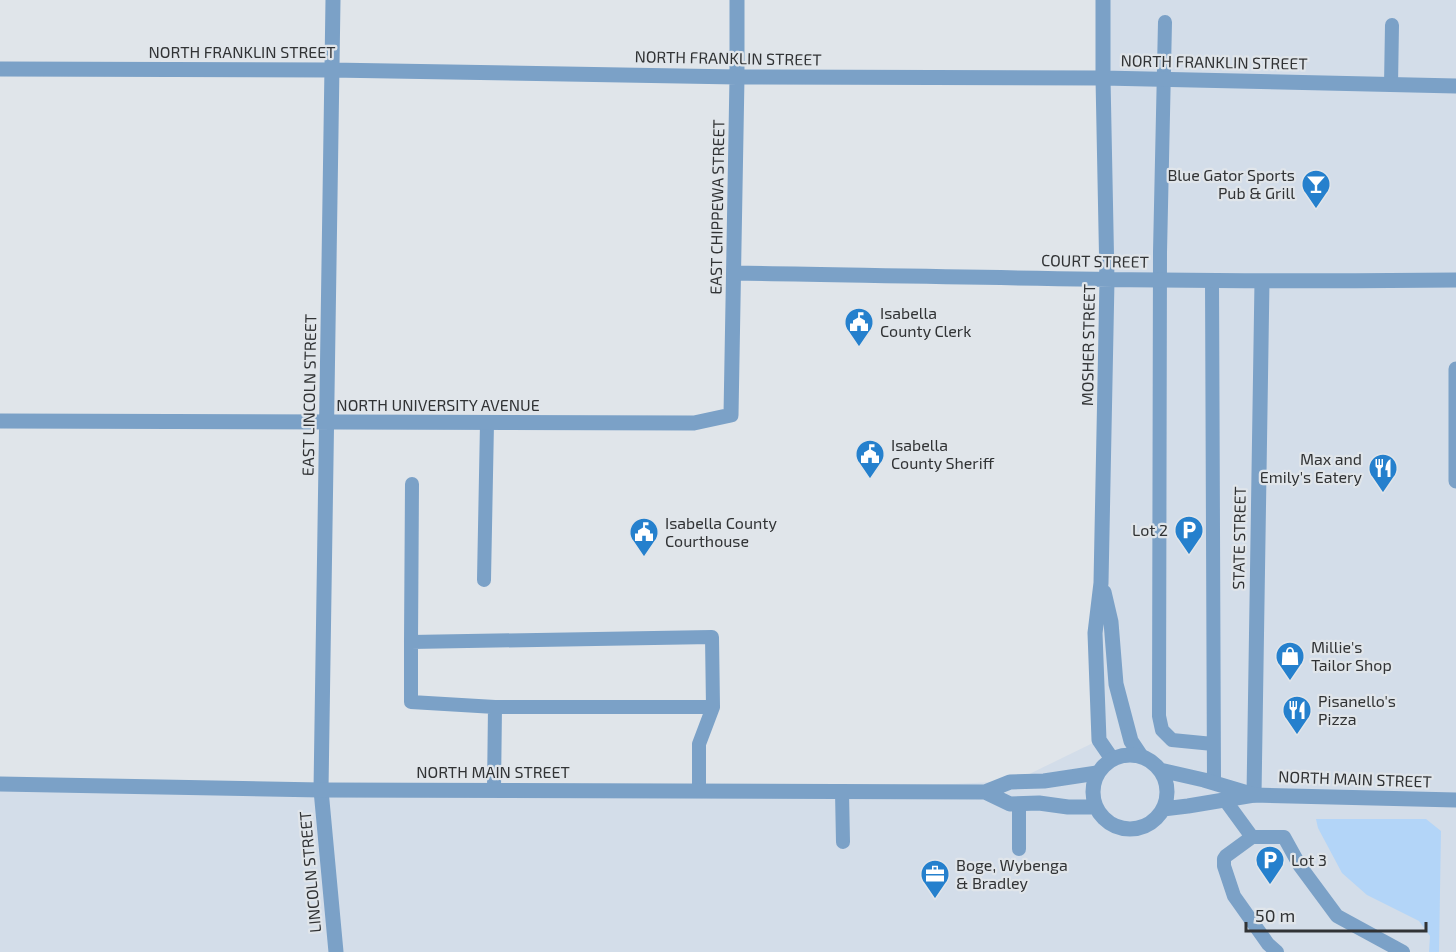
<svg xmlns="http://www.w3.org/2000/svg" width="1456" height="952" viewBox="0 0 1456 952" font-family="'Exo 2',sans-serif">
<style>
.built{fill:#d3dde9}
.green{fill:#b3d5f8}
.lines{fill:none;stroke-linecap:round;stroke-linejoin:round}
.service{stroke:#7ba1c7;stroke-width:14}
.minor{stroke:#7ba1c7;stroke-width:15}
.tertiary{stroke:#7ba1c7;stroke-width:15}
.labels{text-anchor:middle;stroke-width:4.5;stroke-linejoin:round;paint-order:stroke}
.street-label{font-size:16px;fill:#313335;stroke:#e0e5ea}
.poi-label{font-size:16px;fill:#313335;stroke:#e0e5ea;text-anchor:start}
</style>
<rect width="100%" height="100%" fill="#e0e5ea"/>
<path class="built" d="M1107 0H1456V952H0V785L807 791 1015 781 1099 740Z"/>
<path class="green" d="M1316 819H1426L1441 831 1439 952H1429L1430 936 1419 921 1367 895 1342 873 1318 828Z"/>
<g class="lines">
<path class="service" d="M1165 22 1160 252 1159 716 1162 730 1172 740 1213 744
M1391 85 1392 25
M1212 281 1214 782
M484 580 487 423
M411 642 412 484
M494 790 495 707 411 702V642L712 637 713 707H495
M699 791V744L713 707
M842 792 843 842
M1225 800 1252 837H1284L1300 866 1337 916 1403 952
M1019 804V849
M1252 837 1226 856 1224 859V866L1234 896 1268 944 1277 952"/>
<path class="minor" d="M333 0 321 790 336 952
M1103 0V78L1107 280 1101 583 1095 633 1099 740 1112 759
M0 69 331 70 737 77 1103 78 1456 86
M734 273C974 277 1215 283 1456 280
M0 421 694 423 731 415 737 77V0
M1104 592 1111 622 1116 684 1131 741 1141 756
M1254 795 1262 281"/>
<path class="tertiary" d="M1456 369V481
M1093 792a37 37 0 1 1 74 0a37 37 0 1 1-74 0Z
M1160 770 1204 780 1251 794
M0 784 321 790 985 792 1010 782 1044 781 1097 773
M985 792 1010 804 1039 803 1068 807H1096
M1163 809 1188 806 1254 795 1456 800"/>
</g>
<defs>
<g id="bar-pin" transform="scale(1.5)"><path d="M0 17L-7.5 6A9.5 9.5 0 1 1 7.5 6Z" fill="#2580cd" stroke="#e0e5ea"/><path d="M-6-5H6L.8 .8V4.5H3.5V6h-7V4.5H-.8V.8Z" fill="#fff"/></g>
<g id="civic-pin" transform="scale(1.5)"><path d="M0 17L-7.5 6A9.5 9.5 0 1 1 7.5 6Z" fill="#2580cd" stroke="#e0e5ea"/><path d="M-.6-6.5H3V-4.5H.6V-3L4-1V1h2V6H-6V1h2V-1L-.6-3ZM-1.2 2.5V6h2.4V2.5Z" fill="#fff"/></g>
<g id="restaurant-pin" transform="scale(1.5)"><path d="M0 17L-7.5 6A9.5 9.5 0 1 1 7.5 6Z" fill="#2580cd" stroke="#e0e5ea"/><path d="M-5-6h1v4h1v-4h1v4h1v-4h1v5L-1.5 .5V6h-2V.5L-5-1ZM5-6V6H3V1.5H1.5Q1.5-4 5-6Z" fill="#fff"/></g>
<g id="parking-pin" transform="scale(1.5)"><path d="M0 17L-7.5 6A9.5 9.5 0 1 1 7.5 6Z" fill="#2580cd" stroke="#e0e5ea"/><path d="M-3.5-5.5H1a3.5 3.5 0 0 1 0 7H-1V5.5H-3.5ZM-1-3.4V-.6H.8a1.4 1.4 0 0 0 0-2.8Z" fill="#fff"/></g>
<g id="shop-pin" transform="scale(1.5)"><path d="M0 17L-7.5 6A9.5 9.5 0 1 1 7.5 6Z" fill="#2580cd" stroke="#e0e5ea"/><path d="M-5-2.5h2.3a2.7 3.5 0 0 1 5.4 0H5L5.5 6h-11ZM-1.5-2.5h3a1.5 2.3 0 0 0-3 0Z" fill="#fff"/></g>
<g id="office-pin" transform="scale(1.5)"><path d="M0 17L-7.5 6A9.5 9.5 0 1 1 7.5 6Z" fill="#2580cd" stroke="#e0e5ea"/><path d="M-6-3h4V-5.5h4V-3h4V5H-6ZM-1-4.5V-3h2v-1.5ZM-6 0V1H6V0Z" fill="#fff"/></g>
</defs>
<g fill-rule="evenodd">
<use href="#bar-pin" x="1316" y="184"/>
<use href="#civic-pin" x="859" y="322"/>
<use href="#civic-pin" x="870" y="454"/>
<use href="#restaurant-pin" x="1383" y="468"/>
<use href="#parking-pin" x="1189" y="530"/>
<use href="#civic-pin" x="644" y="532"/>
<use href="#shop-pin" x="1290" y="656"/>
<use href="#restaurant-pin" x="1297" y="710"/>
<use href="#parking-pin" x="1270" y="860"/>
<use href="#office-pin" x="935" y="874"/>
</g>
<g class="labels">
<g class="street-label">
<text x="242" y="58">NORTH FRANKLIN STREET</text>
<text transform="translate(728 58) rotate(1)" y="6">NORTH FRANKLIN STREET</text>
<text transform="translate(1214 62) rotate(1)" y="6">NORTH FRANKLIN STREET</text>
<text transform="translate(717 207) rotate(-89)" y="6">EAST CHIPPEWA STREET</text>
<text transform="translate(1095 261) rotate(1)" y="6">COURT STREET</text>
<text transform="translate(1088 345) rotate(-89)" y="6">MOSHER STREET</text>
<text transform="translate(309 395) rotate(-89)" y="6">EAST LINCOLN STREET</text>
<text x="438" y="411">NORTH UNIVERSITY AVENUE</text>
<text transform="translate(1239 538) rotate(-89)" y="6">STATE STREET</text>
<text x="493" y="778">NORTH MAIN STREET</text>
<text transform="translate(1355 779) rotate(2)" y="6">NORTH MAIN STREET</text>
<text transform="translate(310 872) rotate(-95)" y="6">LINCOLN STREET</text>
</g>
<g class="poi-label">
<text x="1295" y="181" text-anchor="end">Blue Gator Sports<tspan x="1295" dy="18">Pub &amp; Grill</tspan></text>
<text x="880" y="319">Isabella<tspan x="880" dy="18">County Clerk</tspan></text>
<text x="891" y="451">Isabella<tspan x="891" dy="18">County Sheriff</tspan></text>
<text x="1362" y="465" text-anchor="end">Max and<tspan x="1362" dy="18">Emily's Eatery</tspan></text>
<text x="665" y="529">Isabella County<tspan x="665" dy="18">Courthouse</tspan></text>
<text x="1168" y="536" text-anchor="end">Lot 2</text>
<text x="1311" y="653">Millie's<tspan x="1311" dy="18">Tailor Shop</tspan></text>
<text x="1318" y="707">Pisanello's<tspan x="1318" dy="18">Pizza</tspan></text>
<text x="1291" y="866">Lot 3</text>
<text x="956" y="871">Boge, Wybenga<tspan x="956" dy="18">&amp; Bradley</tspan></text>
</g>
</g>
<path d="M1246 922v9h180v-9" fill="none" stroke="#313335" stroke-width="3"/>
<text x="1255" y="922" font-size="18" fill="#313335" stroke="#e0e5ea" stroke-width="4.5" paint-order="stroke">50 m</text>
</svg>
